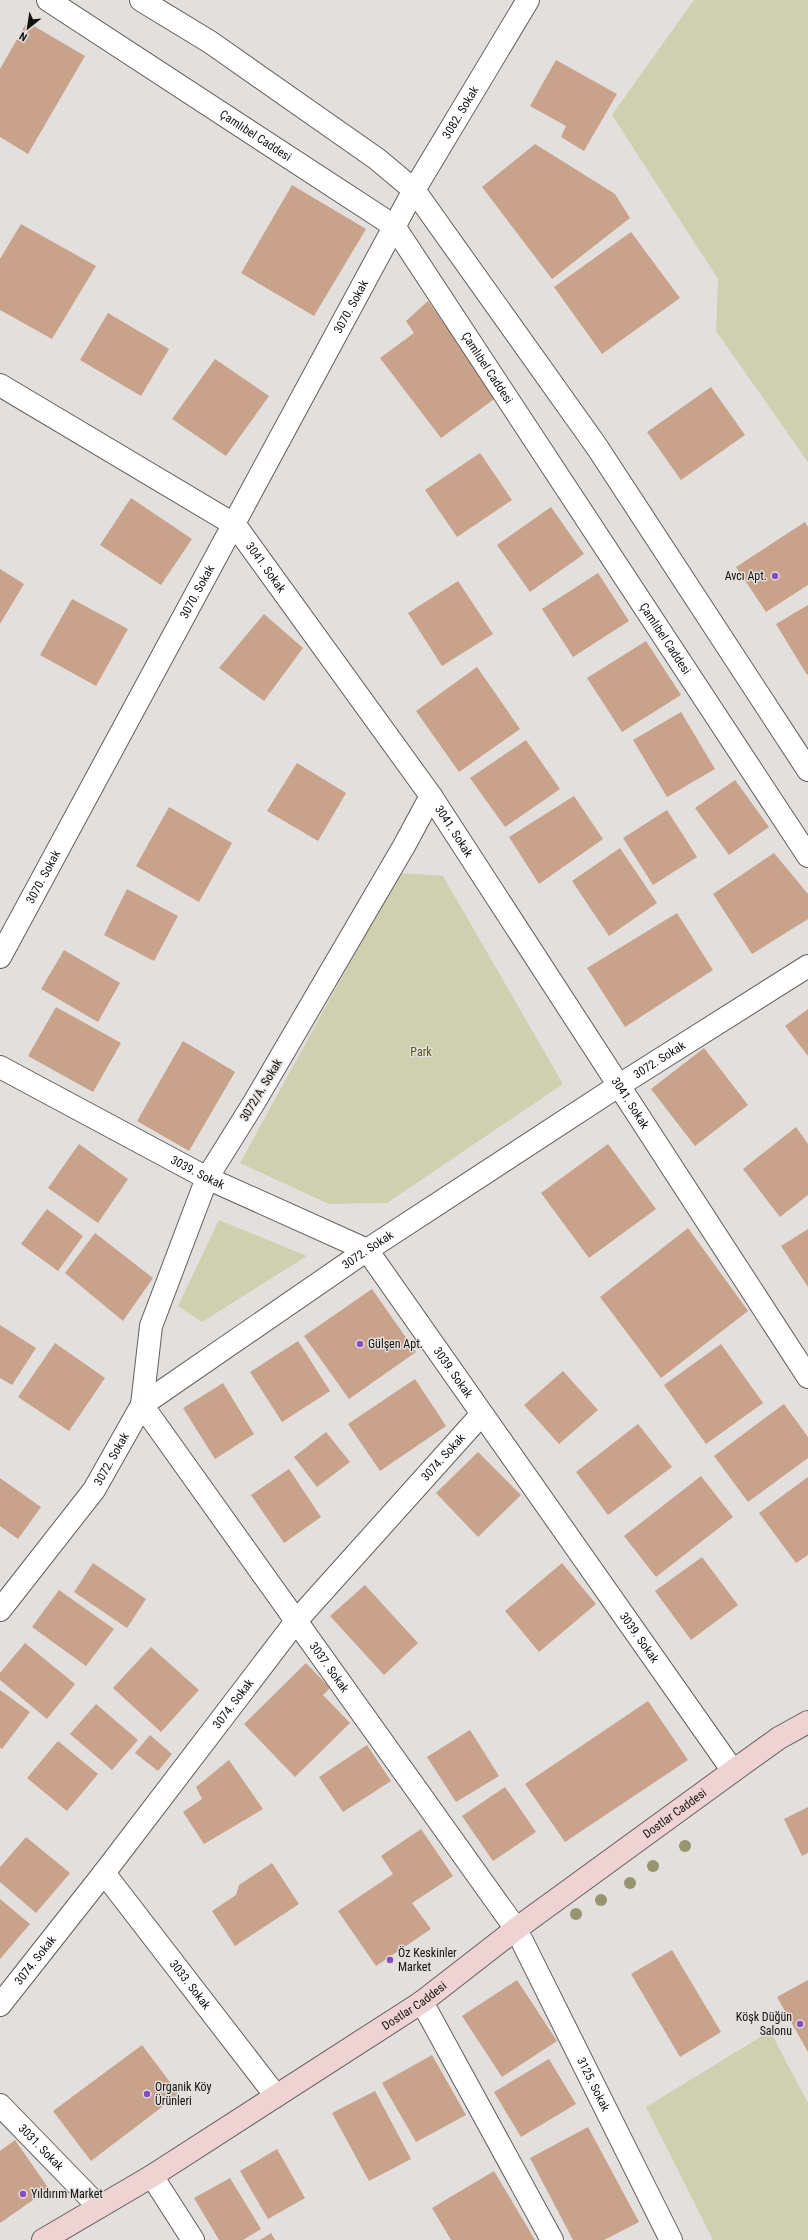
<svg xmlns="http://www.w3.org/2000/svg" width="808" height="2240" viewBox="0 0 808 2240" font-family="'Roboto Condensed',sans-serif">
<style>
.green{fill:#ced0af}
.building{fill:#c8a28a}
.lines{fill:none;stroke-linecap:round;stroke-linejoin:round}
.minor-casing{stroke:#625e5d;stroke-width:24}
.tertiary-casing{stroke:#625e5d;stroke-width:24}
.secondary-casing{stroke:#625e5d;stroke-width:24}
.minor{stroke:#fff;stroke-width:22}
.tertiary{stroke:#fff;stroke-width:22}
.secondary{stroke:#efd2d2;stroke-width:22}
.tree{fill:#96956f}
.poi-dot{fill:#894bc0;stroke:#e3dfdd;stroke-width:1.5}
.labels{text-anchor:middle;stroke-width:3;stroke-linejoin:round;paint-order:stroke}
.street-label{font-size:12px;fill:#131211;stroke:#e3dfdd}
.poi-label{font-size:12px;fill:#131211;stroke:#e3dfdd;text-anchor:start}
.park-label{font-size:12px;fill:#575815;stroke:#e3dfdd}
</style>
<rect width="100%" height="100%" fill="#e3dfdd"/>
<path class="green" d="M694 0H808V462L716 331 718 279 612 115Z
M399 873 443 876 563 1084 387 1203 329 1204 240 1163Z
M219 1220 307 1256 202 1322 178 1306Z
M770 2031 808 2103V2240H713L646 2107Z"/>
<path class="building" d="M27 22 85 56 28 154 0 137V69Z
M556 60 617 94 584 151 561 137 566 126 530 106Z
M535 144 615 194 630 218 552 279 482 187Z
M292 185 366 229 314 316 241 273Z
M21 224 96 266 52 339 0 310V259Z
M631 232 680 298 602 354 554 287Z
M428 301 497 397 441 438 380 358 414 333 406 321Z
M108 313 169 349 141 396 80 360Z
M215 359 269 396 226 456 172 419Z
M711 387 745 435 681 480 647 432Z
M480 453 512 500 457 537 425 490Z
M131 498 192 539 161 585 100 545Z
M551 507 584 554 530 592 497 545Z
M805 522 808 527V585L766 612 736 567Z
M0 569 24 584 0 624Z
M598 573 629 621 573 657 542 609Z
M458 581 493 634 442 666 408 613Z
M72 599 128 629 96 686 40 655Z
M808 605V674L807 675 776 624Z
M264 614 303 648 264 701 219 668Z
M646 641 681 695 622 732 587 678Z
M477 667 520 729 459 772 416 711Z
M681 712 715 769 667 797 633 740Z
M526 740 560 789 505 827 470 778Z
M297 763 346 793 318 841 267 811Z
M735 780 769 827 729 855 695 808Z
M574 796 603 839 539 884 509 837Z
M169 807 232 843 199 902 136 866Z
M667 810 697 857 653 885 623 838Z
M620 848 657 903 609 936 572 881Z
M774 853 808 894V919L752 954 713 894Z
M127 889 178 916 154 961 104 935Z
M677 913 713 970 625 1027 587 968Z
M64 950 120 983 98 1022 41 989Z
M56 1007 121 1043 93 1092 28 1056Z
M808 1009V1056L785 1026Z
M183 1041 235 1072 189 1151 137 1121Z
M704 1048 748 1105 695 1146 651 1089Z
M796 1127 808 1144V1195L780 1217 743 1169Z
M79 1144 128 1179 98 1223 48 1188Z
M608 1144 656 1209 589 1258 541 1193Z
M47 1209 83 1236 58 1271 21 1244Z
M688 1228 748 1311 661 1378 600 1297Z
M808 1229V1287L781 1246Z
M95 1233 153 1278 123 1321 65 1273Z
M372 1289 416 1352 349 1399 304 1336Z
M0 1325 36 1348 12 1385 0 1378Z
M298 1341 330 1391 282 1422 250 1372Z
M55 1343 105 1378 69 1431 18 1397Z
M721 1344 763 1403 706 1444 664 1385Z
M563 1371 598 1410 559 1444 524 1405Z
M415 1379 446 1426 380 1471 348 1424Z
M223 1383 254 1434 215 1459 183 1408Z
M784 1404 808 1437V1458L748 1502 714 1456Z
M638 1424 672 1467 608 1515 576 1472Z
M326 1432 350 1462 317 1487 294 1457Z
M478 1452 521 1495 478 1537 436 1493Z
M289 1469 321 1517 284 1543 251 1495Z
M701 1476 733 1517 656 1577 624 1536Z
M808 1477V1555L796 1563 759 1513Z
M0 1478 41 1507 18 1539 0 1526Z
M702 1557 738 1605 691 1640 655 1591Z
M93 1563 146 1599 127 1628 74 1592Z
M562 1563 596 1604 539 1652 505 1611Z
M365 1585 418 1643 384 1675 330 1616Z
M59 1590 114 1629 86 1666 32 1627Z
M25 1643 75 1684 47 1719 0 1680V1673Z
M151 1647 199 1690 161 1732 113 1688Z
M306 1663 330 1688 323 1695 350 1723 295 1777 244 1724Z
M0 1690 30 1712 2 1749 0 1748Z
M648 1701 688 1760 565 1842 525 1784Z
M96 1704 138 1740 112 1770 70 1734Z
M470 1730 499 1776 456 1802 427 1757Z
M150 1735 172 1754 158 1771 135 1753Z
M58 1741 98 1774 67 1811 27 1778Z
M367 1745 391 1781 343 1812 319 1777Z
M229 1760 263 1809 204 1844 183 1812 202 1799 196 1787Z
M505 1787 536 1832 493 1861 462 1816Z
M808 1807V1853L802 1856 784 1819Z
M421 1829 453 1876 412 1903 431 1929 376 1966 338 1911 393 1874 381 1856Z
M26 1837 70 1873 36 1913 0 1882V1867Z
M272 1863 299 1904 235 1946 212 1911 236 1895 239 1885Z
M0 1899 30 1924 0 1959Z
M672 1950 721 2032 680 2057 631 1974Z
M517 1980 557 2041 502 2077 462 2016Z
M808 1980V2052L777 1997Z
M142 2045 179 2094 91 2161 53 2111Z
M432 2055 466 2115 416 2142 382 2083Z
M549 2059 576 2104 521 2137 494 2092Z
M375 2091 411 2159 369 2181 332 2113Z
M588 2127 639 2222 604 2240H573L530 2158Z
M15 2140 49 2189 0 2223V2151Z
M277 2149 305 2198 268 2219 240 2171Z
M494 2171 535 2240H451L432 2208Z
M230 2178 261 2229 243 2240H219L194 2198Z
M271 2233 275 2240H260Z"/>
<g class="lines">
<g class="minor-casing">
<g id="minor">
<path id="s1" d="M0 385 235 525 431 796 808 1377"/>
<path id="s2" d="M431 796 404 846 255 1101 207 1178 151 1326 142 1405 516 1929 671 2240"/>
<path id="s3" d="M0 957 414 190 528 0"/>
<path id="s4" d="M0 1067 207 1178 367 1250 733 1771"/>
<path id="s5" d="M0 1610 94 1490 142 1405 367 1250 618 1086 808 966"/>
<path id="s6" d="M104 1873 276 2096"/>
<path d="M422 2002 552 2240"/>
<path id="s7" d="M0 2005 104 1873 297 1620 481 1415"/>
<path id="s8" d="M0 2105 99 2207"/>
<path d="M152 2176 193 2240"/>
</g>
</g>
<g class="tertiary-casing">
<g id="tertiary">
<path id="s9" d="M48 0 394 226 808 856"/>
<path d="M141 0 210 42 377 159 414 190 597 447 808 770"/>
</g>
</g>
<g class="secondary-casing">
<g id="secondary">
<path id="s10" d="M43 2240 152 2176 422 2002 516 1929 733 1771 779 1738 808 1722"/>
</g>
</g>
<use href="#minor" class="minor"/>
<use href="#tertiary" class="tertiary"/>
<use href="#secondary" class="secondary"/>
</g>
<g class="tree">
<circle cx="685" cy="1846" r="6"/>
<circle cx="653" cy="1866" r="6"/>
<circle cx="630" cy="1883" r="6"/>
<circle cx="601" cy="1900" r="6"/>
<circle cx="576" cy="1914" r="6"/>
</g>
<g class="poi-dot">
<circle cx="775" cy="576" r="4"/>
<circle cx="360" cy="1344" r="4"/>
<circle cx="390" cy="1960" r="4"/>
<circle cx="800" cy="2024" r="4"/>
<circle cx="147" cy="2094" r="4"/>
<circle cx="23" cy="2194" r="4"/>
</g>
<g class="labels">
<g class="street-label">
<text dy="4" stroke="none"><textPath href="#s3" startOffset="962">3082. Sokak</textPath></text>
<text dy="4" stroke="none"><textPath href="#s9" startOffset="248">Çamlıbel Caddesi</textPath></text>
<text dy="4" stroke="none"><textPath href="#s3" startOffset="739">3070. Sokak</textPath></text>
<text dy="4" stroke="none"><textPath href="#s9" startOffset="583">Çamlıbel Caddesi</textPath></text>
<text dy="4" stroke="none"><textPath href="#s1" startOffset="326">3041. Sokak</textPath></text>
<text dy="4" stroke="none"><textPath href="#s3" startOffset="415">3070. Sokak</textPath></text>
<text dy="4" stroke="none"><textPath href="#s9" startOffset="907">Çamlıbel Caddesi</textPath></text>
<text dy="4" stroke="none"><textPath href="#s1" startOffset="650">3041. Sokak</textPath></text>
<text dy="4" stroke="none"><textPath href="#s3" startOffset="91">3070. Sokak</textPath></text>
<text dy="4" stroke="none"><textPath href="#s5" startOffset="872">3072. Sokak</textPath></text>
<text transform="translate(261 1090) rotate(-59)" y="4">3072/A. Sokak</text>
<text dy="4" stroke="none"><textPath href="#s1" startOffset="974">3041. Sokak</textPath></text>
<text dy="4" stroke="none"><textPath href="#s4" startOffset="224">3039. Sokak</textPath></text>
<text dy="4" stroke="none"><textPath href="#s5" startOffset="524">3072. Sokak</textPath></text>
<text dy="4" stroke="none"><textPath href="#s4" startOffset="560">3039. Sokak</textPath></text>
<text dy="4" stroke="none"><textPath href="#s7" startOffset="705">3074. Sokak</textPath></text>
<text dy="4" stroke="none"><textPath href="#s5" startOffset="188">3072. Sokak</textPath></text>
<text dy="4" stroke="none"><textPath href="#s4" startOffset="884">3039. Sokak</textPath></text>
<text dy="4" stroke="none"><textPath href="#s2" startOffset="1003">3037. Sokak</textPath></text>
<text dy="4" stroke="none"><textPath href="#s7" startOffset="381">3074. Sokak</textPath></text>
<text dy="4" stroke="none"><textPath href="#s10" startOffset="763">Dostlar Caddesi</textPath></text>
<text dy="4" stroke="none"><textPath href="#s7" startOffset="57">3074. Sokak</textPath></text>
<text dy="4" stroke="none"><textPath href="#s6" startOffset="141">3033. Sokak</textPath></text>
<text dy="4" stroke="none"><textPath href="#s10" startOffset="439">Dostlar Caddesi</textPath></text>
<text dy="4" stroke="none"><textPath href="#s2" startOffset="1498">3125. Sokak</textPath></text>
<text dy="4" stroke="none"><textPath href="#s8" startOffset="59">3031. Sokak</textPath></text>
</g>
<g class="poi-label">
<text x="767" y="580" text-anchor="end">Avcı Apt.</text>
<text x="368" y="1348">Gülşen Apt.</text>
<text x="398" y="1957">Öz Keskinler<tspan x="398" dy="14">Market</tspan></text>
<text x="792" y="2021" text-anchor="end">Köşk Düğün<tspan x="792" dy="14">Salonu</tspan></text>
<text x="155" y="2091">Organik Köy<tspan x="155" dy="14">Ürünleri</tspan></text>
<text x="31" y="2198">Yıldırım Market</text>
</g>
<g class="park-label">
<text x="421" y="1056">Park</text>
</g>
</g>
<g transform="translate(28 28) rotate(210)" stroke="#e3dfdd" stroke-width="3" paint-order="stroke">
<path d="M0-3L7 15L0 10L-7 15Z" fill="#131211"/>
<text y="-6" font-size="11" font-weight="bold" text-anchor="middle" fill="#131211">N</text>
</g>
</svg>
